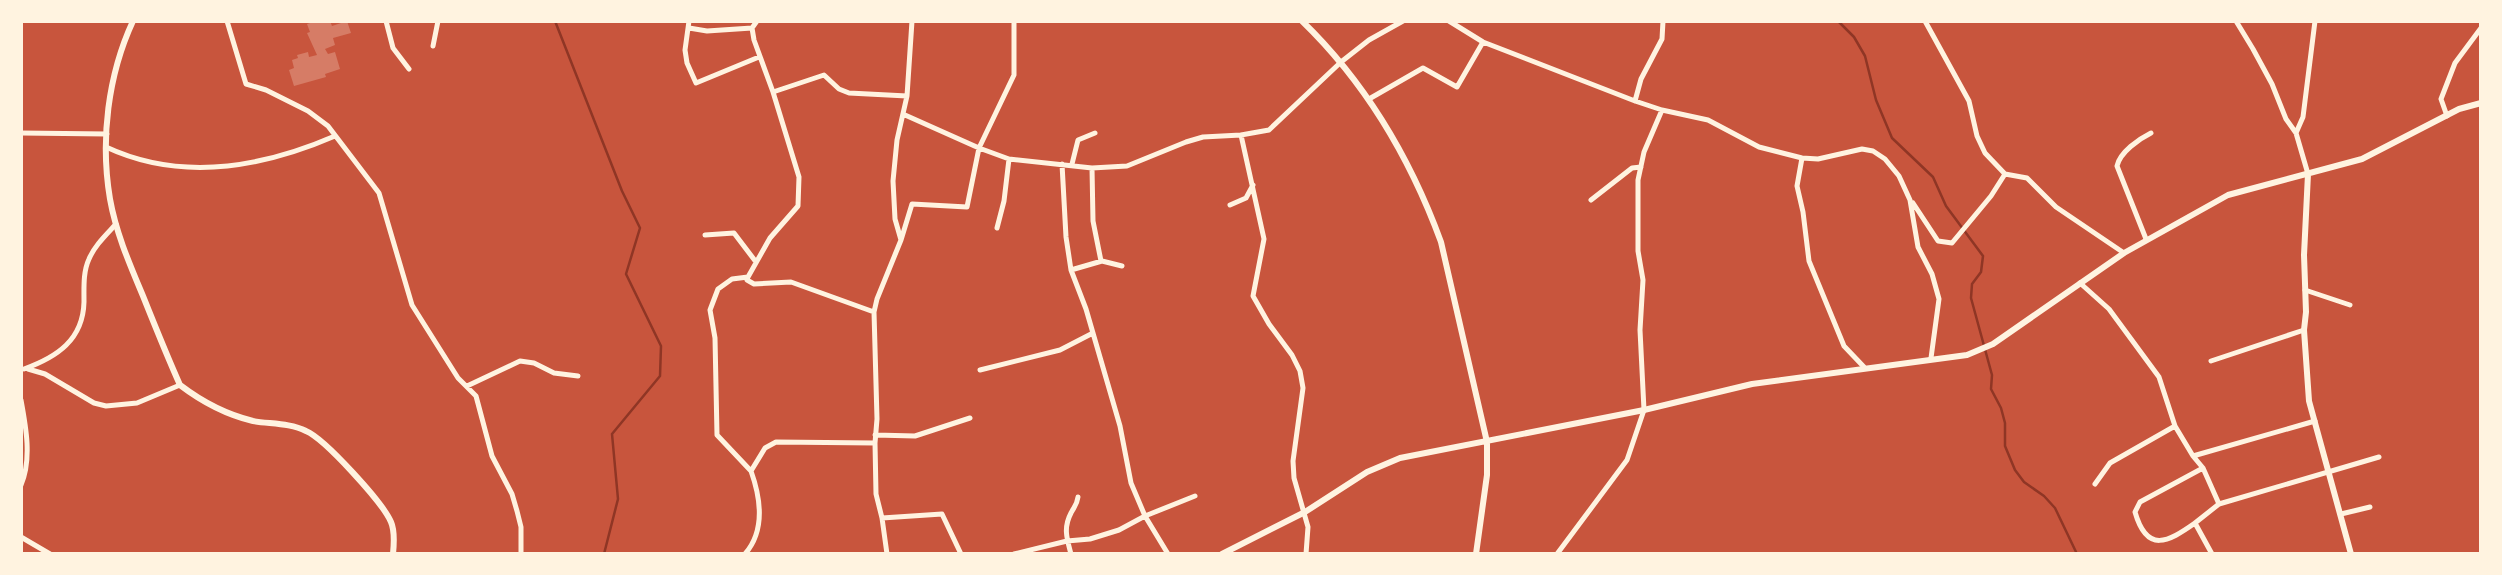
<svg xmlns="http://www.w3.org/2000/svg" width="2502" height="575" viewBox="0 0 2502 575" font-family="'Zilla Slab',serif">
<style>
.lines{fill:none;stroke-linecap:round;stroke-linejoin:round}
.stream{stroke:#8f3625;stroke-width:2.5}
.building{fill:#d67c66}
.minor{stroke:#fff3e0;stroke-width:5}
.tertiary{stroke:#fff3e0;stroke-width:6}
</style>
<rect width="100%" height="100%" fill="#c8553d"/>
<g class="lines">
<path class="stream" d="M555 21 622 191 640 228 626 274 661 346 660 376 612 434 618 499 604 554
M1838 21 1854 37 1865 56 1876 100 1892 138 1933 177 1946 206 1983 256 1981 272 1972 284 1971 298 1992 375 1991 389 2001 408 2005 423V446L2015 470 2024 482 2044 496 2055 508 2077 554"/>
</g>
<path class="building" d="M316 21H330L332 26 347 21 351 33 333 38 335 45 325 49 328 54 335 52 340 69 325 74 326 77 294 86 289 70 294 68 292 60 298 58 297 55 308 52 309 57 317 55 307 33 310 32 307 24Z"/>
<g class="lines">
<path class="minor" d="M227 21 246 84 266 90 308 111 328 126 379 193 412 305 458 378 476 396 492 456 512 494 517 511 521 527V554
M386 21 393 48 409 69
M689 21 685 50 687 63 696 83 759 57
M1449 21 1483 42 1635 101 1662 110 1708 120 1759 147 1802 158 1818 159 1862 149 1873 151 1885 159 1899 176 1910 200 1918 247 1932 274 1939 299 1931 358
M1925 21 1969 101 1977 136 1985 153 2005 174 2027 178 2056 207 2124 253
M2236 21 2253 49 2272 84 2286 119 2296 133 2308 174
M689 28 707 31 752 28
M433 46 438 21
M773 92 824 75 839 89 849 93 907 96
M1369 99 1423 68 1457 87 1483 42
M1635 101 1641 79 1662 39 1663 21
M905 115 979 148 1009 159 1092 168 1127 166 1186 142 1203 137 1241 135 1269 130 1341 62 1369 40 1403 21
M2447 116 2441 99 2455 63 2481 28
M21 133 107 134
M2296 133 2303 117 2315 21
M1241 135 1264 239 1253 296 1269 324 1292 355 1300 371 1303 388 1293 461 1294 478 1308 527 1306 554
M106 147C181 182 261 168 335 136
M1802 158 1797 186 1803 212 1809 261 1844 346 1864 367
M1062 164 1066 237 1071 270 1086 309 1120 426 1131 483 1145 516 1168 554
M1072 164 1078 140 1095 133
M1092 168 1093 221 1101 261
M1591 200 1632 168 1641 167
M1913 203 1938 241 1952 243 1991 196 2005 174
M1230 205 1246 198 1253 185
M997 228 1004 201 1009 159
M705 235 734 233 756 262
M2146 239 2117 166C2120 152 2139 139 2151 133
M901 240 912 204 967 207 979 148 1014 75V21
M1071 270 1102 261 1122 266
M748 277 747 280 754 284 791 282 874 312
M2080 283 2109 309 2159 377 2175 426 2193 456
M2305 290 2350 305
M2211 361 2304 330
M24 369C57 357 83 340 84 302 84 287 83 272 89 259 95 245 106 235 116 224
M28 369 45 374 94 403 106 406 137 403 180 385
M980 370 1060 350 1093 333
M467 386 520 361 534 363 554 373 578 376
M21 400C26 427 32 459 21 485
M2315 421 2193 456 2203 468 2219 504 2379 457
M875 435 915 436 970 418
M875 443 876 494 882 518 942 514 961 554
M751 471 717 435 715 338 710 310 718 289 732 279 748 277 770 238 798 206 799 177 773 92 754 40 752 28 757 21
M2095 484 2110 463 2175 426
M2341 514 2370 507
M882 518 887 554
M2195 523C2168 542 2147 554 2135 512L2140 502 2203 468
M21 537 50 554
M745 554C765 531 761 499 751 471L765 448 776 442 875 443 877 419 874 312 877 299 901 240 895 219 893 181 897 140 907 96 912 21
M1014 554 1067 541 1090 539 1119 530 1145 516 1195 496
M1071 554C1067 539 1063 528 1071 513 1074 507 1077 505 1078 497
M1557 554 1627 460 1644 410 1640 330 1643 280 1638 251V180L1644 152 1662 110
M2212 554 2195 523 2219 504"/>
<path class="tertiary" d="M133 21C108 75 100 140 110 199 116 233 130 265 143 296 155 326 167 356 180 385 201 401 228 415 253 421 270 424 290 423 306 431 325 439 383 503 391 522 395 531 394 544 393 554
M1302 21C1365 82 1411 160 1441 242L1487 442V475L1476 554
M2308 174 2304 255 2306 312 2304 330 2309 401 2351 554
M1222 554 1305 512 1367 472 1400 458 1644 410 1752 384 1967 355 1993 344 2124 253 2228 195 2362 159 2459 109 2481 103"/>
</g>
<rect width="2502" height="575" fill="none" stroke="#fff3e0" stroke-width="46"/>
</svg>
